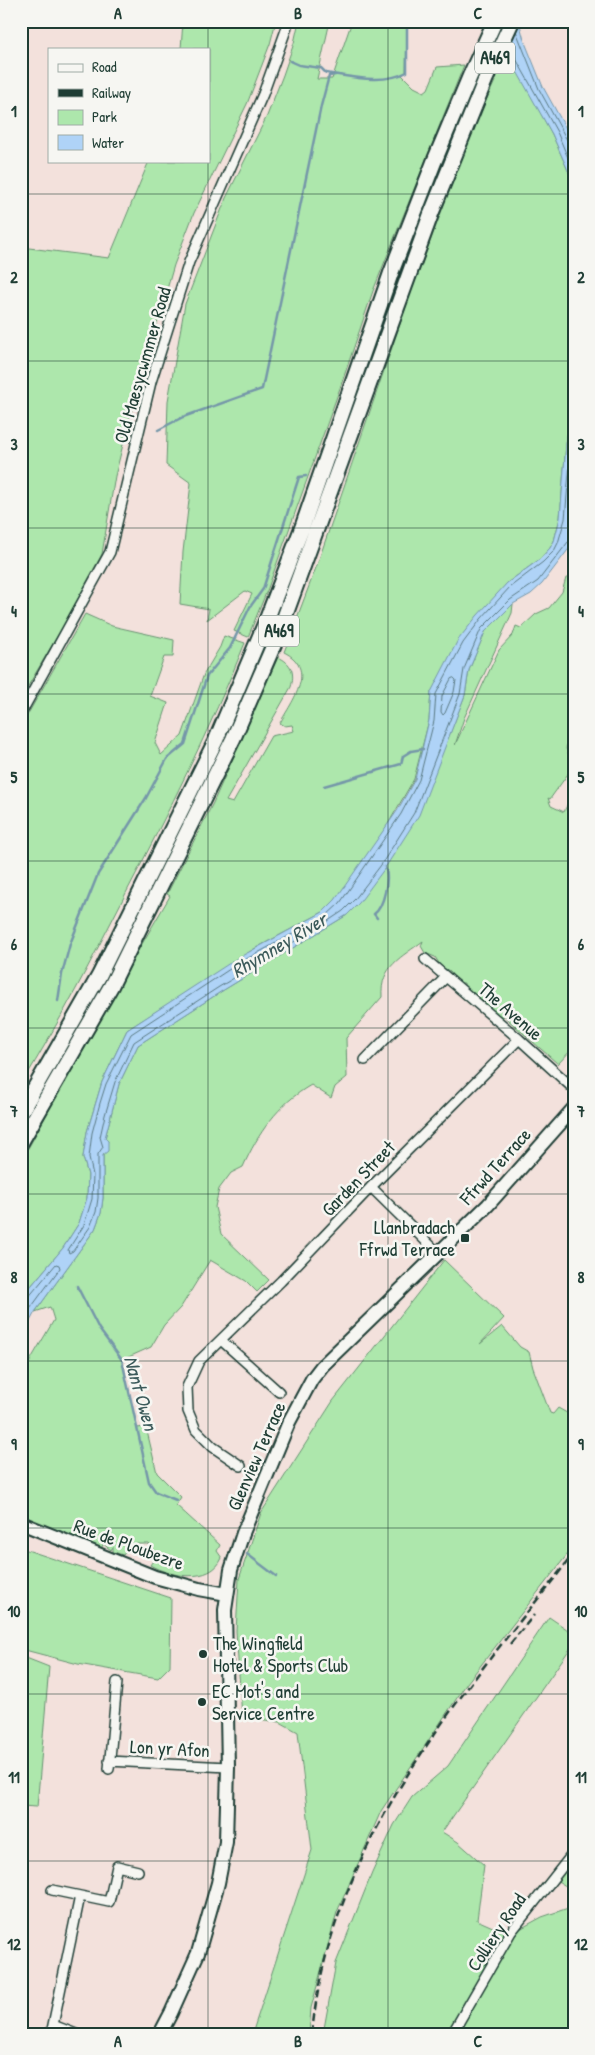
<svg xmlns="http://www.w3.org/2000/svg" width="595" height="2055" viewBox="0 0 595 2055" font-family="'Patrick Hand',sans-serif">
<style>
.green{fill:#ade7ac;stroke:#669270}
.water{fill:#afd3f7;stroke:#7597a9}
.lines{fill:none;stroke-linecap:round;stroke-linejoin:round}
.shore{stroke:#597982;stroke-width:1}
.stream{stroke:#7597a9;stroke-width:2.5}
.street-casing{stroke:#1f3d34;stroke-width:12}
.secondary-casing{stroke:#1f3d34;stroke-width:16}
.primary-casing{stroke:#1f3d34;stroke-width:18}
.street{stroke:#f6f6f2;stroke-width:9}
.secondary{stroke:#f6f6f2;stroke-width:12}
.primary{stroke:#f6f6f2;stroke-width:14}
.rail{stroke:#1f3d34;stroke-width:2.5;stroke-dasharray:8 4;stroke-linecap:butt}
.grid{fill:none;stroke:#1f3d34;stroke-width:1;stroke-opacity:0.55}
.poi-dot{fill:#1f3d34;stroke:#f6f6f2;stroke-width:2}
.labels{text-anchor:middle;stroke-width:5;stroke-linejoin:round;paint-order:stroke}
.shield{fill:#f6f6f2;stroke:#60746d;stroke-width:1}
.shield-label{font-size:18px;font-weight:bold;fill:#1f3d34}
.street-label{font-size:19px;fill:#1f3d34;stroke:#f6f6f2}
.poi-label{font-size:19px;fill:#1f3d34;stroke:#f6f6f2;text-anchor:start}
.water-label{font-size:20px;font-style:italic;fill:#3c5b5b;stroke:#f6f6f2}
.neatline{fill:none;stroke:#1f3d34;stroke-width:2}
.grid-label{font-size:16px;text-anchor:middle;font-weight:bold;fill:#1f3d34}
</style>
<rect width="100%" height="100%" fill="#f3e1dc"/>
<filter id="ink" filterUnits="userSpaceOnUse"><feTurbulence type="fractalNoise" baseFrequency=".02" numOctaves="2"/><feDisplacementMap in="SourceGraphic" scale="10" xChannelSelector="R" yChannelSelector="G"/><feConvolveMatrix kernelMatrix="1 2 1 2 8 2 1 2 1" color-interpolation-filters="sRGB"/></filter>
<g filter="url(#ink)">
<path class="green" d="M183 21H276L270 44 247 104 194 213 174 265 130 417 115 476 102 554 61 630 21 698V247L109 258 149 161H209V49H181Z
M299 21H330L317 79H332L352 21H414L407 24 406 72 402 75 414 87 424 92 428 89 437 67 464 65 373 291 340 388 268 588 248 637 234 631 252 594 245 591 207 620 209 609 180 604 183 552 191 483 166 465 168 401 185 304 226 198 267 116 283 75 294 43Z
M508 53 552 134 574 184V386L566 444 560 518 554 541 550 548 540 559 507 583 431 692 429 720 414 779 380 838 335 901 323 912 254 949 127 1030 102 1082 87 1132 83 1157 88 1175 87 1198 79 1223 63 1248 21 1298V1161L125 973 170 896 167 894 213 803 278 657C292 663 295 673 291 687L226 801 233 803 271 736 294 731 292 725 285 726 280 723C292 701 318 669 284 652L317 565 410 295 442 210 471 133Z
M566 578H574V693L566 749 570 757V771L550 799 548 798 551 806 564 812 574 789V1047L558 1064 507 1019 505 1014 501 1020 481 1006 479 995 469 996 464 988V983H455C452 974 451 970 442 968L435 957 425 953 421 946 423 941C402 957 380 966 382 997L346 1038 347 1077 335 1087 331 1098 311 1085C278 1104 258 1133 243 1167L231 1173 219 1189 215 1207 221 1234 269 1280 257 1292 246 1281 210 1260 181 1307 164 1325 151 1347 122 1360 137 1428 146 1427 157 1473 181 1497 176 1505 220 1545 217 1551 222 1558C211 1584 170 1577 150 1565L157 1555 149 1544H132L123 1555 113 1552V1547L111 1550 103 1544 101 1550 21 1515V1384L31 1359 54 1320 50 1307 35 1312 95 1229 101 1213 103 1198V1155L108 1141 105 1138 119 1084 138 1045 222 991 347 915 449 736 465 695 469 670 485 632 513 604 512 613 464 718 455 745 499 650 513 635 516 626 521 628 536 614 549 608 562 592Z
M85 614 112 626 174 640 173 657H164L150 696 168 703 155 743 161 755 182 736 204 674 220 647 224 636 245 643C210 729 169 811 126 893 93 958 59 1023 21 1085V726Z
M444 1260 504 1318 480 1344 502 1326 520 1347 529 1352 533 1368 550 1413 553 1414 558 1408 574 1417V1546L467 1683 381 1811 337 1912 311 2008 309 2034H252L312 1850 298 1732 280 1722 242 1717 236 1631 239 1579 261 1513 333 1401Z
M21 1548 171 1598 170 1666 158 1678 78 1664 21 1649Z
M549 1617 574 1634V1643L442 1832 458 1842 484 1865 477 1920 504 1932 448 2034H323L336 1963 372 1873 394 1825 412 1797 448 1766Z
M21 1656 49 1667 37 1807 21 1806Z
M574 1859V1891L556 1880Z
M574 1906V2034H457L518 1930 542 1917Z"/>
<path class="water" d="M497 21H519L524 40 543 87 574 143V184L552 134 510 59Z
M574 386V542L542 584 531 594 513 604 485 632 469 670 465 695 419 815 385 868 359 903 347 915 222 991 138 1045 119 1084 105 1138 108 1141V1151L103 1155V1198L101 1213 95 1229 35 1312 21 1338V1298L63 1248 79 1223 87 1198 88 1175 83 1157 87 1132 102 1082 127 1030 236 959 323 912 335 900 397 811 415 779 429 720 431 692 458 640 477 616 507 583 540 559 550 548 554 541 560 518 566 444Z"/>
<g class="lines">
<path class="shore" d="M516 31 539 89 567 140 574 143
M510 44 515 57 557 132 574 172
M574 416 565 519 558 543 554 551 543 562 510 587 481 619 463 643 436 694 434 721 419 780 401 814 340 903 326 916 239 963 131 1034 106 1084 100 1103 92 1133 89 1157 93 1175 92 1199 84 1225 68 1250 69 1253 73 1251 90 1227 96 1212 98 1198V1154L103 1147 100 1137 105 1115 115 1082 134 1042 219 987 322 925 343 911 355 899 381 865 414 813 460 694 464 669 481 629 510 600 538 581 568 542 574 540
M454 678 456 680 454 692 445 713 443 715 441 712 442 696 451 679Z
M21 1300 27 1299 56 1264 59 1265 60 1268 30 1309 21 1328"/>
<path class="stream" d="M290 61 299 65 321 68 326 73C352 77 383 85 407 72V24L414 21
M158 430 183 417 262 389 321 106 329 76 335 75
M324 786 401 764 403 756 411 751 423 749
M377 918 374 914C384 907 390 878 385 867
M58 1001 62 974 70 944 98 874 146 798 167 759 185 744 207 676 230 648 250 607 263 589 299 477 306 476
M77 1286 99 1329 122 1360 149 1482 156 1492 176 1500
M247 1554 276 1576"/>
<g class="street-casing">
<path id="street" d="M21 713 110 552 151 382 189 262 263 94 286 30 288 21
M425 959 519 1039 574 1089
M365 1060 446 977
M371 1187 438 1253
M221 1340 279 1392
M241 1466 213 1447 196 1430 188 1411 187 1387 199 1361 281 1281 371 1187 519 1039
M109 1761 228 1767
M109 1769 117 1682
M52 1890 109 1902 117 1866 138 1871
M53 2025 80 1896
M51 2034 53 2025 76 2034
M452 2034 511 1932 574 1852"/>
</g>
<g class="secondary-casing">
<path id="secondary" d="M21 1523 155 1577 199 1589 227 1594
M160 2034 171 2013 198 1953 218 1883 226 1842 228 1767 225 1610 231 1570 243 1533 289 1422 312 1379 322 1366 488 1205 574 1108"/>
</g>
<g class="primary-casing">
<path id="primary" d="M21 1112 99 976 216 740 265 624 302 528 391 273 434 162 470 76 495 21
M21 1142 111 986 233 739 278 635 431 214 486 78 512 21"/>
</g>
<use href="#street" class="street"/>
<use href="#secondary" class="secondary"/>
<use href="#primary" class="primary"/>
<path class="rail" d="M510 1644 534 1615
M312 2034C325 1892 404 1769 489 1660 517 1624 546 1590 574 1553"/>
</g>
</g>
<path class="grid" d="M208 21V49M388 21V2034M208 161V2034M21 194H574M21 361H574M21 528H574M21 694H574M21 861H574M21 1028H574M21 1194H574M21 1361H574M21 1528H574M21 1694H574M21 1861H574"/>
<g class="poi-dot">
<rect x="460" y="1233" width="10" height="10" rx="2.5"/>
<circle cx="203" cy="1654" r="5"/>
<circle cx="202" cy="1702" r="5"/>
</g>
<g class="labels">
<g class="shield">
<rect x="475" y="42.5" width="40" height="31" rx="4"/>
<rect x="259" y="615.5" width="40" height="31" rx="4"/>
</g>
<g class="shield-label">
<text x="495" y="64">A469</text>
<text x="279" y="637">A469</text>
</g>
<g class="street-label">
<text transform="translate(142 365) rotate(-74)" y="7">Old Maesycwmmer Road</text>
<text transform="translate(511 1011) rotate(41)" y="7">The Avenue</text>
<text transform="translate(495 1166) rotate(-48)" y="7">Ffrwd Terrace</text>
<text transform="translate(358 1178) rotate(-46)" y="7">Garden Street</text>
<text transform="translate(256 1456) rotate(-66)" y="7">Glenview Terrace</text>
<text transform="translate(129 1544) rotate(20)" y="7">Rue de Ploubezre</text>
<text transform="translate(170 1748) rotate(3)" y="7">Lon yr Afon</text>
<text transform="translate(496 1932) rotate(-56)" y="7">Colliery Road</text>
</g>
<g class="poi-label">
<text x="455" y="1234" text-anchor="end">Llanbradach<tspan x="455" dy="22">Ffrwd Terrace</tspan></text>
<text x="213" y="1650">The Wingfield<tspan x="213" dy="22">Hotel &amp; Sports Club</tspan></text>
<text x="212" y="1698">EC Mot's and<tspan x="212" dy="22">Service Centre</tspan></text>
</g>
<g class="water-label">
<text transform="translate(279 945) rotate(-31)" y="7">Rhymney River</text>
<text transform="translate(141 1393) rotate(74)" y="7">Nant Owen</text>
</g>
</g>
<rect width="595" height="2055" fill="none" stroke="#f6f6f2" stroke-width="55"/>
<rect x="48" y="48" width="162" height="115" fill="#f6f6f2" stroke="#a0aca6"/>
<rect x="58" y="64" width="25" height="8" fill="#f6f6f2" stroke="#a0aca6"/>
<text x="92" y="72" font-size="15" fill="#1f3d34">Road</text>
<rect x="58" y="89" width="25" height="8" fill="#1f3d34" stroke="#a0aca6"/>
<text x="92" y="98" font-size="15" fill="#1f3d34">Railway</text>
<rect x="58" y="110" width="25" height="15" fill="#ade7ac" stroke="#a0aca6"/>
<text x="92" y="122" font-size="15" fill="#1f3d34">Park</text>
<rect x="58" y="135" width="25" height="15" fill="#afd3f7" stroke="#a0aca6"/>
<text x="92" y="148" font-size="15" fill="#1f3d34">Water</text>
<rect x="28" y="28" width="540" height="2000" class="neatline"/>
<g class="grid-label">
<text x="118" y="19">A</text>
<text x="298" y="19">B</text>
<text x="478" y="19">C</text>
<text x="14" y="117">1</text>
<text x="581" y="117">1</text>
<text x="14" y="283">2</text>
<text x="581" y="283">2</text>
<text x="14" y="450">3</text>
<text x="581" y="450">3</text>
<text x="14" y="617">4</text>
<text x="581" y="617">4</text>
<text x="14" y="783">5</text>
<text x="581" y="783">5</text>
<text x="14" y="950">6</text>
<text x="581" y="950">6</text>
<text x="14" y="1117">7</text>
<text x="581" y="1117">7</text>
<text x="14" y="1283">8</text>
<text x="581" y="1283">8</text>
<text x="14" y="1450">9</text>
<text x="581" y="1450">9</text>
<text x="14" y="1617">10</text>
<text x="581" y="1617">10</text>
<text x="14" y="1783">11</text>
<text x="581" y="1783">11</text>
<text x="14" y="1950">12</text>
<text x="581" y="1950">12</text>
<text x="118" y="2047">A</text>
<text x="298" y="2047">B</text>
<text x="478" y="2047">C</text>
</g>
</svg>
